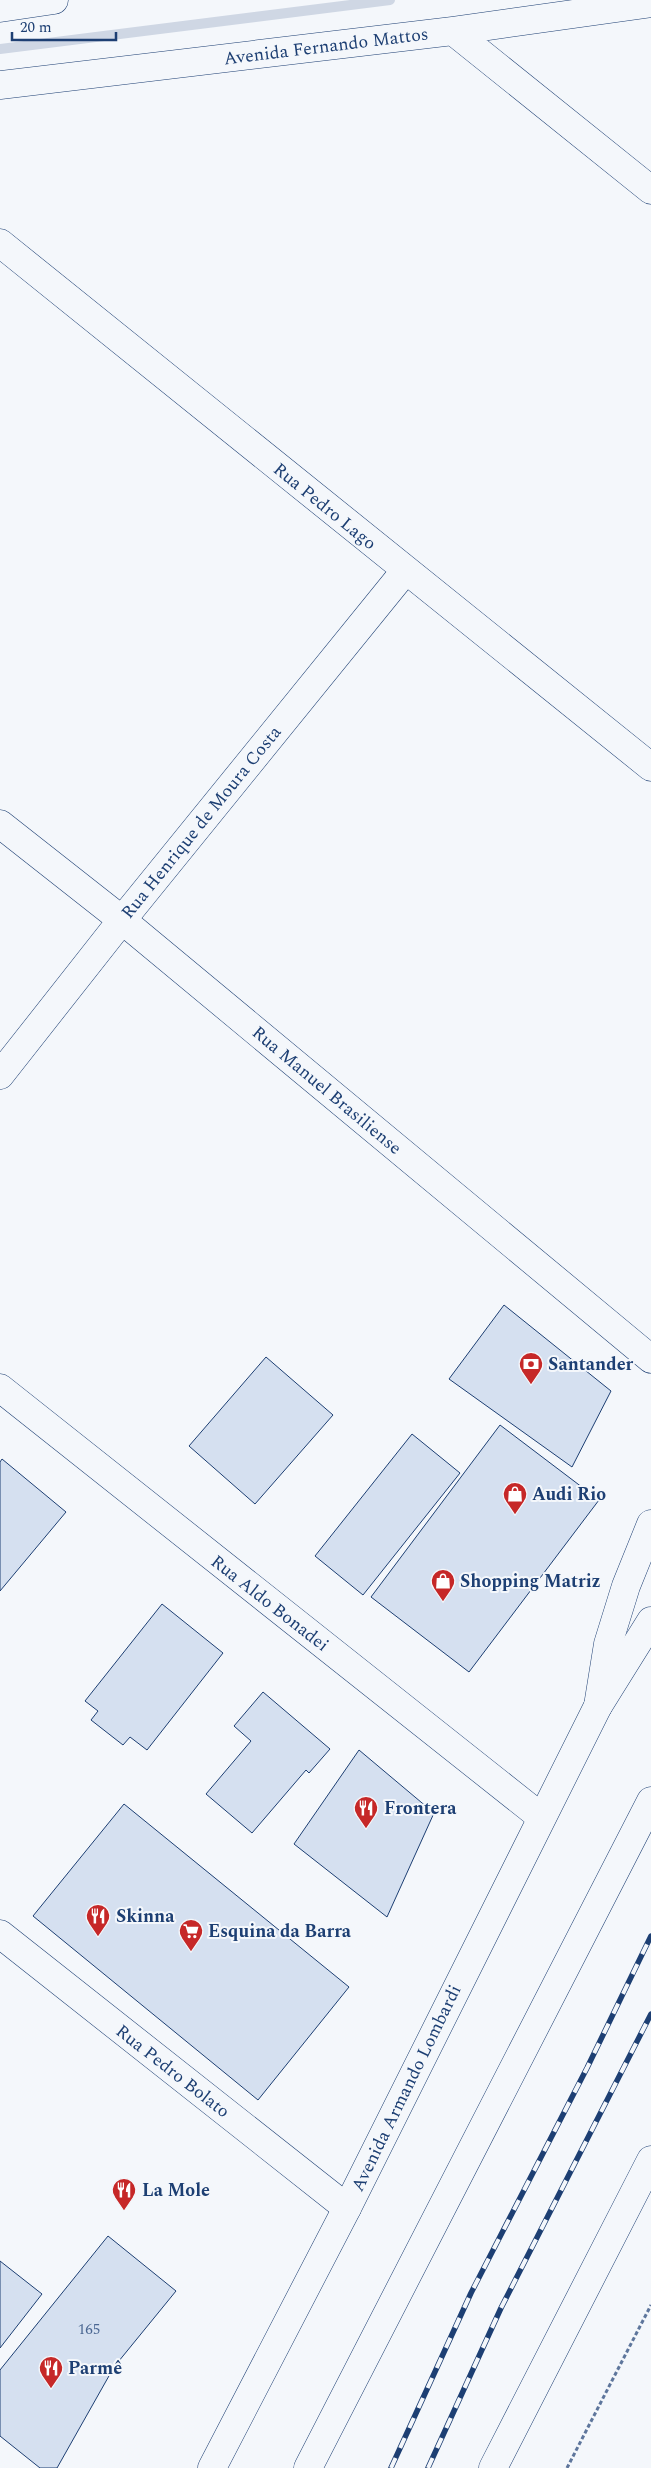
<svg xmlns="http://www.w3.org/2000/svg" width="651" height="2468" viewBox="0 0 651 2468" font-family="Spectral,serif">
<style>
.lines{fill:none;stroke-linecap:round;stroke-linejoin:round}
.stream{stroke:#cfd7e4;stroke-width:10}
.building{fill:#d5e0f0;stroke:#1d3f73}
.street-casing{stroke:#1d3f73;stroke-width:29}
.secondary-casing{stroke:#1d3f73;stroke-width:29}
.highway-casing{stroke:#1d3f73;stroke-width:29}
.path{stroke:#5e769c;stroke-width:3;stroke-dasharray:4 2.5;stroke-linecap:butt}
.street{stroke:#f4f7fb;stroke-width:28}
.secondary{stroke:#f4f7fb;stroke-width:28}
.highway{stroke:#f4f7fb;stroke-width:28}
.rail-casing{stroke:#1d3f73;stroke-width:5.5}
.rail{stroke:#f4f7fb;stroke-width:4;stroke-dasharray:11;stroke-linecap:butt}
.labels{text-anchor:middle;stroke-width:4;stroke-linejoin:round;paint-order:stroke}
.number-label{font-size:15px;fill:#4b6792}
.street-label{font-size:18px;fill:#1d3f73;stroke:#f4f7fb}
.poi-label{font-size:18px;font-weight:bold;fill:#1d3f73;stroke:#f4f7fb;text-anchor:start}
</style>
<rect width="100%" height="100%" fill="#f4f7fb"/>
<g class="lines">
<path class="stream" d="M0 49 390 0"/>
</g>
<path class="building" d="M504 1305 611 1391 572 1467 449 1379Z
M266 1357 333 1415 255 1504 189 1446Z
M500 1425 599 1500 469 1672 371 1597Z
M412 1434 460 1473 363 1595 315 1556Z
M2 1459 66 1512 0 1591V1462Z
M162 1604 223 1653 147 1750 130 1737 123 1745 91 1720 98 1711 85 1701Z
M263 1692 330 1749 309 1773 306 1770 252 1833 206 1794 251 1741 234 1726Z
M359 1750 434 1813 387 1917 294 1844Z
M124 1804 349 1987 258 2100 33 1916Z
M108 2236 176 2291 114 2367 57 2468H40L0 2436V2370Z
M0 2261 42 2294 0 2348Z"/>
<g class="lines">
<g class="street-casing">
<path id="street" d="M0 8 54 0
M453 31 651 190
M0 85 453 31 651 3
M0 243 651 767
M0 824 122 920 651 1359
M0 1075 122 920 405 571
M0 1388 541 1817
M0 1934 347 2208"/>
</g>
<g class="secondary-casing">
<path id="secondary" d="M598 1706 608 1644 626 1586 651 1524
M493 2468 651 2160"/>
</g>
<g class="highway-casing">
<path id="highway" d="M212 2468 347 2208 598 1706 651 1621
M308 2468 651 1801"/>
</g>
<path class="path" d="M567 2468 651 2305"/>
<use href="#street" class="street"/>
<use href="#secondary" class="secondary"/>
<use href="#highway" class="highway"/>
<g class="rail-casing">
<path id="rail" d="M391 2468 471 2293 587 2068 651 1936
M428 2468 501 2308 651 2014"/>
</g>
<use href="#rail" class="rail"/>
</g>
<defs>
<g id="bank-pin" transform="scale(1.25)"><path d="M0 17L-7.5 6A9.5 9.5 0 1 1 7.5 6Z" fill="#c62828" stroke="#f4f7fb"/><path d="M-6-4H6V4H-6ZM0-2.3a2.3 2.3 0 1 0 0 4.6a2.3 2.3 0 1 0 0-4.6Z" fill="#fff"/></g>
<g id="shop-pin" transform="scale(1.25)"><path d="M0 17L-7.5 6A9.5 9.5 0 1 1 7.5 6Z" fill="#c62828" stroke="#f4f7fb"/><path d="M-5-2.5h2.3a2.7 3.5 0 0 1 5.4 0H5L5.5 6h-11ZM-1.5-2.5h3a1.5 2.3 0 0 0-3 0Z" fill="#fff"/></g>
<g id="restaurant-pin" transform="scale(1.25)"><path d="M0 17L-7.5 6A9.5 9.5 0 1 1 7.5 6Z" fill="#c62828" stroke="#f4f7fb"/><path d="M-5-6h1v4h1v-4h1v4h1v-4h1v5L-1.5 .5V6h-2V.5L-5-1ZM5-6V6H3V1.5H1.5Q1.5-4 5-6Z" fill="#fff"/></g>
<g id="supermarket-pin" transform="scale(1.25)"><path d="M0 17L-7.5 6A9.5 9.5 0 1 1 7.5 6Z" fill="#c62828" stroke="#f4f7fb"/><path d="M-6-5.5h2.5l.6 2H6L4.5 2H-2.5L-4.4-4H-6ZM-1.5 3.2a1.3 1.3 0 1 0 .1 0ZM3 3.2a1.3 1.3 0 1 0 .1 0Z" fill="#fff"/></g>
</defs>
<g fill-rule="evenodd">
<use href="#bank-pin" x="531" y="1364"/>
<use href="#shop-pin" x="515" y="1494"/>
<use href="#shop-pin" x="443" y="1581"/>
<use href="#restaurant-pin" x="366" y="1808"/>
<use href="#restaurant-pin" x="98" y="1916"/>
<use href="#supermarket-pin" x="191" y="1931"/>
<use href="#restaurant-pin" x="124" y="2190"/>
<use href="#restaurant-pin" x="51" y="2368"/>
</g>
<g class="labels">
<g class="number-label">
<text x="89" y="2334">165</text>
</g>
<g class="street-label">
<text transform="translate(326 46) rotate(-7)" y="6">Avenida Fernando Mattos</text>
<text transform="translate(325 506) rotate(39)" y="6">Rua Pedro Lago</text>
<text transform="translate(201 822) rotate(-51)" y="6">Rua Henrique de Moura Costa</text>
<text transform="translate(327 1090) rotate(40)" y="6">Rua Manuel Brasiliense</text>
<text transform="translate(270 1603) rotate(38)" y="6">Rua Aldo Bonadei</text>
<text transform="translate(173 2071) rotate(38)" y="6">Rua Pedro Bolato</text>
<text transform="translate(406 2088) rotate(-64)" y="6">Avenida Armando Lombardi</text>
</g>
<g class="poi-label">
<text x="548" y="1370">Santander</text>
<text x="532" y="1500">Audi Rio</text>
<text x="460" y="1587">Shopping Matriz</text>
<text x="384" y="1814">Frontera</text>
<text x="116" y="1922">Skinna</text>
<text x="208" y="1937">Esquina da Barra</text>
<text x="142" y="2196">La Mole</text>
<text x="68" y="2374">Parmê</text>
</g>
</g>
<path d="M12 32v8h104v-8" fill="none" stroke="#1d3f73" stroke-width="2.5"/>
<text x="20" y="32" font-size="15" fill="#1d3f73" stroke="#f4f7fb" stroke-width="4" paint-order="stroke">20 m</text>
</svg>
